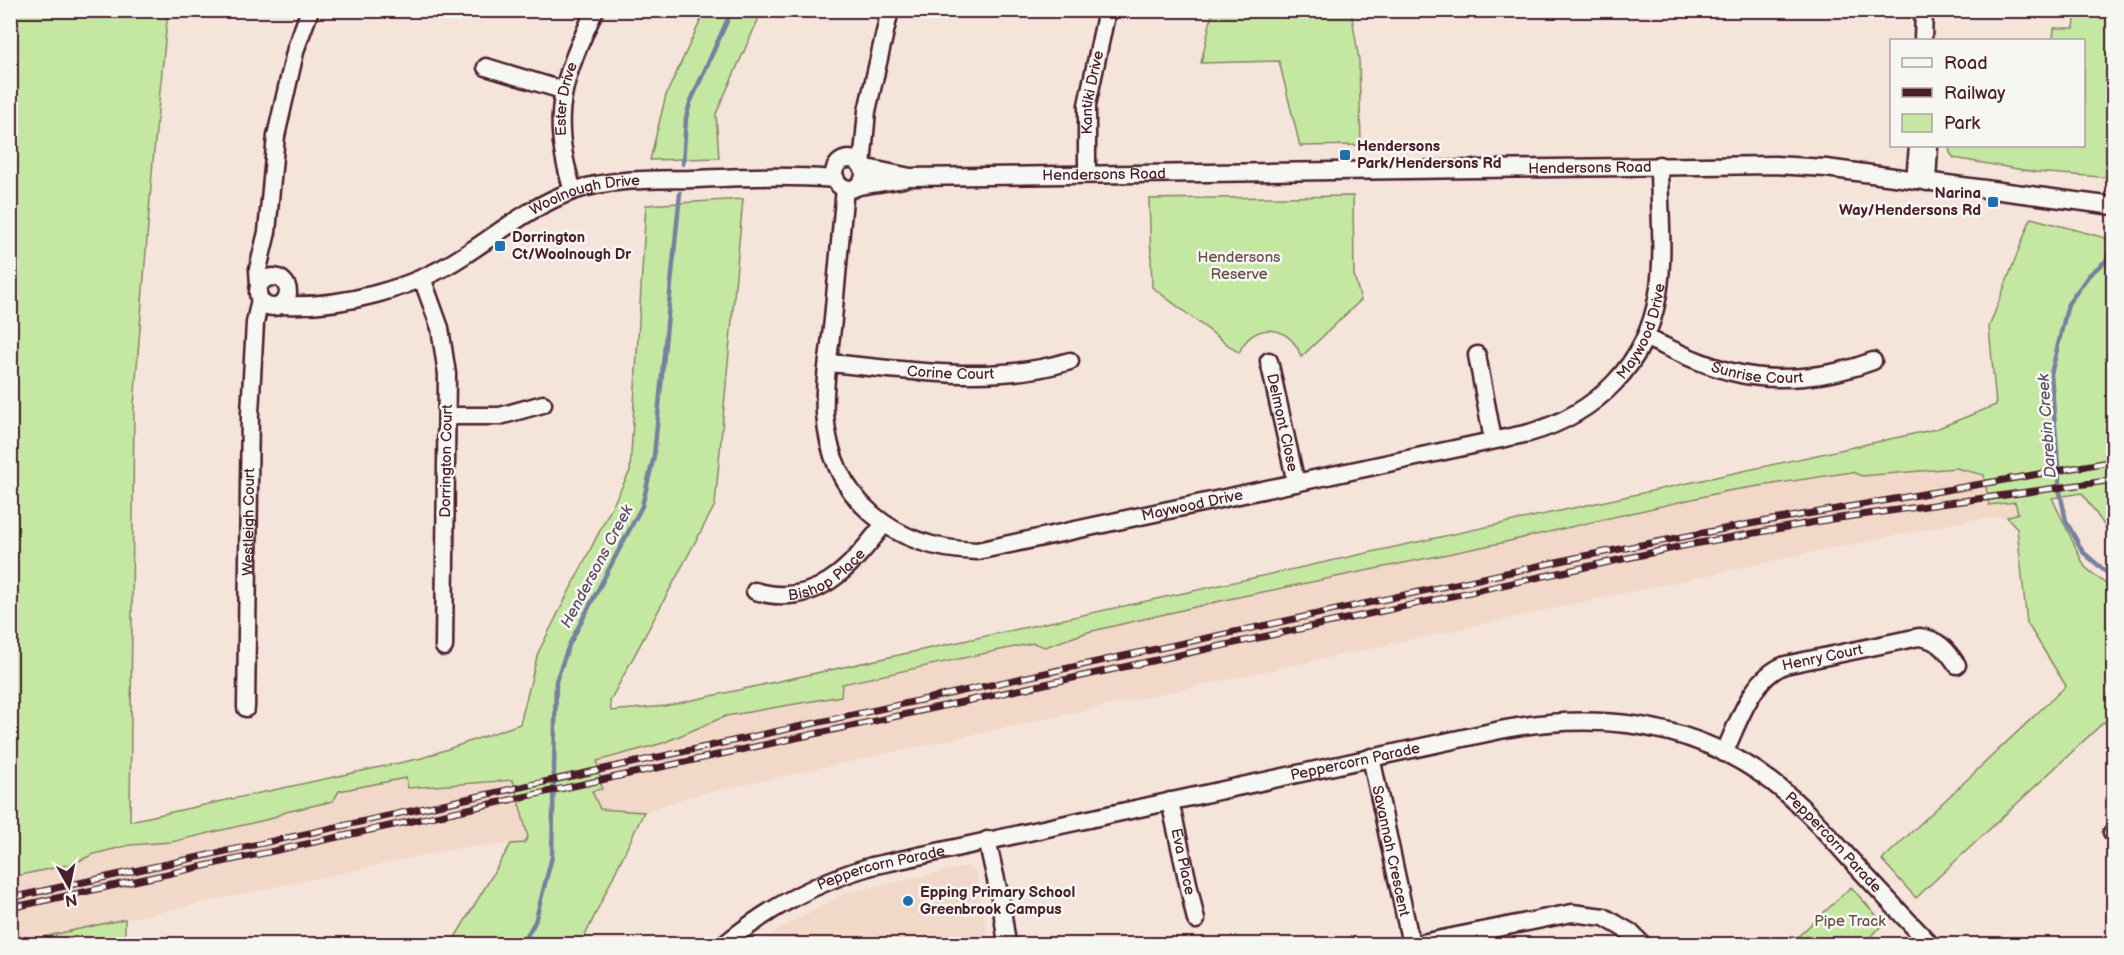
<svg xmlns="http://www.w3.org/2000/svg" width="2124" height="955" viewBox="0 0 2124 955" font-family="'Balsamiq Sans',sans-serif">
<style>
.built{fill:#f2d8c9}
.green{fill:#c4e8a1;stroke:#878466;stroke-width:1.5}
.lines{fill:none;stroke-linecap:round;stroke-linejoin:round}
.stream{stroke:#7780a0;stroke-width:4.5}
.minor-casing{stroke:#4a1f2b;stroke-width:21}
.minor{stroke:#f6f6f2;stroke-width:16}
.rail-casing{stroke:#4a1f2b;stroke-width:7}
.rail{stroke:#f6f6f2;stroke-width:4.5;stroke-dasharray:14;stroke-linecap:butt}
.poi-dot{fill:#1f6fb2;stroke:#f6f6f2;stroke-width:2}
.labels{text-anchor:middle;stroke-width:5;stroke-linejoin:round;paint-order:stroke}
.street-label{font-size:15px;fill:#4a1f2b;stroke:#f6f6f2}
.poi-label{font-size:15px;font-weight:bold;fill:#4a1f2b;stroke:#f6f6f2;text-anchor:start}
.park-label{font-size:15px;fill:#685148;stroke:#f6f6f2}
.water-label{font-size:16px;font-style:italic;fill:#605066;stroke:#f6f6f2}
</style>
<rect width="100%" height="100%" fill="#f4e4da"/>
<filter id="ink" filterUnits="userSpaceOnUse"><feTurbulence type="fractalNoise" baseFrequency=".0167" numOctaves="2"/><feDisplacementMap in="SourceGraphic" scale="12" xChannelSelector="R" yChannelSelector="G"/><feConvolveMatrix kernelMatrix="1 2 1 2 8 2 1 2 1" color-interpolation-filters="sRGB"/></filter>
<g filter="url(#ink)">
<path class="built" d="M1956 468 1984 474 1986 483 2015 502 2018 514 2007 517 1971 520 1809 553 687 797 644 812 600 809 592 791 597 761 663 743 727 716 841 696 842 684 1033 643 1045 647 1087 632 1229 599 1501 543 1727 491 1852 472 1862 476Z
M406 778 408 788 513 780 528 837 524 843 453 849 11 944 10 877 72 864 94 854 130 845 171 842 269 819 286 812 332 801 339 791Z
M968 866 976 872 989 944H758L781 928 846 893Z"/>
<path class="green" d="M1213 10 1351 11 1359 60 1361 145 1300 146 1279 61 1201 63Z
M10 11H168L153 161 134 405 130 821 422 758 520 724 538 653 630 471 646 205 743 199 715 505 610 701 611 711 665 706 1936 429 1996 405 1989 327 2031 218 2113 240V538L2082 493 2052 498 2085 567 2113 590V726L2104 722 1916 898 1882 860 2066 686 2027 623 2017 528 2007 517 2018 513 2015 502 1989 505 1984 475 1956 468 1862 476 1852 472 1727 491 1501 543 1229 599 1088 632 1045 647 1033 643 842 684 841 696 726 716 663 743 597 761 602 789 592 791 600 809 644 812 581 944H451L511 844 524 843 528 837 513 780 408 788 406 778 339 791 333 801 286 812 269 819 171 842 130 845 94 854 72 864 11 877Z
M705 11H762L716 114 719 158 650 160 666 95Z
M2076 11H2113V178L2035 172 1954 158 1950 153 1949 146H2084V40H2053L2054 28H2074Z
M1353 196 1354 275 1361 300 1301 357C1292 324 1252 320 1239 353L1152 287 1149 199Z
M1851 887 1884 924 1862 944H1790Z
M125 919V944H11Z"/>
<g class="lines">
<path class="stream" d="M683 164 686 118 690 103 732 10
M2114 234 2107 260 2089 275 2068 304 2051 374 2060 492 2066 521 2083 552 2114 579
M522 944 535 922 552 857 556 681 569 645 642 506 654 456 680 193"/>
<g class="minor-casing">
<g id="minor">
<path d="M1923 40 1924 10"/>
<path d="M486 67 562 90"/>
<circle cx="849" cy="174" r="15"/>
<path d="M862 166 867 111 890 10"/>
<path id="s1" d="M862 167 910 177 1775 165 1826 168 2114 206"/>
<path id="s2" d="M1087 174V105L1107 10"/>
<path d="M1915 180 1918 146"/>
<path d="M1927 182 1929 146"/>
<path d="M858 186 903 179"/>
<path id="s3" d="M845 188C841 232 837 275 833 319 830 350 823 383 825 414 831 501 895 549 977 551L1529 433C1596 414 1647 364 1658 294 1665 252 1659 207 1659 165"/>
<path id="s4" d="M573 191C549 114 562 81 595 10"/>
<circle cx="273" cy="292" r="15"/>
<path d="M422 278 440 328 447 374 444 647"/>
<path d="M259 286 258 269 267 232 276 136 296 48 310 10"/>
<path id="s5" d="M281 305C341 308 413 289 463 256 499 233 531 206 573 191 612 178 653 180 694 179 744 177 786 175 836 179"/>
<path id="s6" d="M1646 338C1674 350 1702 365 1732 372 1777 384 1831 377 1873 361"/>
<path d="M1477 355 1493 440"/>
<path id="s7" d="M1269 361 1296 483"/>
<path id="s8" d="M829 363C909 370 992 385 1070 361"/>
<path d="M447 416H500L543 404"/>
<path id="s9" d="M755 591C816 609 850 568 884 524"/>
<path id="s10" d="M246 708 250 413 255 323 260 299"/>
<path id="s11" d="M1724 753C1739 722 1751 678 1785 665L1919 637C1938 639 1947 650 1957 665"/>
<path id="s12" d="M1371 757 1411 944"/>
<path id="s13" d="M1170 801 1196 920"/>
<path d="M2112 833 2114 834"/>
<path d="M987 840 1001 902 1007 944"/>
<path id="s14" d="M725 944C770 907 816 882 872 866L1505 729C1600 712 1692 722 1771 781 1800 803 1825 831 1849 858 1876 887 1903 916 1930 944"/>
<path d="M1417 944 1572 913 1604 917 1630 932 1642 944"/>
</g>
</g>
<use href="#minor" class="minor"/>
<g class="rail-casing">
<path id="rail" d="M10 898 1584 556 1755 523 2114 461
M10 908 1683 546 1832 519 2114 480"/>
</g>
<use href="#rail" class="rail"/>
</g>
</g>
<g class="poi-dot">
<rect x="1339" y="149" width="12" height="12" rx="3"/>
<rect x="1987" y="196" width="12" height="12" rx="3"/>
<rect x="494" y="240" width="12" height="12" rx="3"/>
<circle cx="908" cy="901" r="6"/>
</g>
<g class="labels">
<g class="street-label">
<text dy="5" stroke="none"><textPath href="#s2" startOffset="82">Kantiki Drive</textPath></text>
<text dy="5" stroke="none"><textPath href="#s4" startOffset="94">Ester Drive</textPath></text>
<text dy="5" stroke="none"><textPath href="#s1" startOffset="729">Hendersons Road</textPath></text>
<text dy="5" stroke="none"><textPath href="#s1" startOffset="243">Hendersons Road</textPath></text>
<text dy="5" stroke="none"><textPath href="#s5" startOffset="330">Woolnough Drive</textPath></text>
<text dy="5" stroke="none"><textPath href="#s3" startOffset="1178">Maywood Drive</textPath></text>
<text dy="5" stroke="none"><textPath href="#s6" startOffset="118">Sunrise Court</textPath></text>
<text dy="5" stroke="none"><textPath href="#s8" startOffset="122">Corine Court</textPath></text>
<text dy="5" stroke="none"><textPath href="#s7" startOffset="63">Delmont Close</textPath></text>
<text transform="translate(446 461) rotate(-89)" y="5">Dorrington Court</text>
<text dy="5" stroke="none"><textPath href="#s3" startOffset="674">Maywood Drive</textPath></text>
<text dy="5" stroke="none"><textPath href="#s10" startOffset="186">Westleigh Court</textPath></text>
<text dy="5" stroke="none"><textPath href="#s9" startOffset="78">Bishop Place</textPath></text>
<text dy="5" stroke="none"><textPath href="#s11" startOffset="148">Henry Court</textPath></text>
<text dy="5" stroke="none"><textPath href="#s14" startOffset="662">Peppercorn Parade</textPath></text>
<text dy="5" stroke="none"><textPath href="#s14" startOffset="1182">Peppercorn Parade</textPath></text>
<text dy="5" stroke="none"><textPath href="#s12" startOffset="96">Savannah Crescent</textPath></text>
<text dy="5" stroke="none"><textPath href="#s13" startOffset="62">Eva Place</textPath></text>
<text dy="5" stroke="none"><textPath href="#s14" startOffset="176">Peppercorn Parade</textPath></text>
</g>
<g class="poi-label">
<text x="1357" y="151">Hendersons<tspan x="1357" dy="17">Park/Hendersons Rd</tspan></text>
<text x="1981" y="198" text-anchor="end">Narina<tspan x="1981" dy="17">Way/Hendersons Rd</tspan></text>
<text x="512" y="242">Dorrington<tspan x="512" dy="17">Ct/Woolnough Dr</tspan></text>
<text x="920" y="897">Epping Primary School<tspan x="920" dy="17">Greenbrook Campus</tspan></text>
</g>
<g class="park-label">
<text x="1239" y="262">Hendersons<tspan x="1239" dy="17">Reserve</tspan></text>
<text x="1850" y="926">Pipe Track</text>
</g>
<g class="water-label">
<text transform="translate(2046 426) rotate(-94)" y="6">Darebin Creek</text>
<text transform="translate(596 566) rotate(-62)" y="6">Hendersons Creek</text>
</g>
</g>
<rect width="2124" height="955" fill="none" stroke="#f6f6f2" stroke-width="36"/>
<rect x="18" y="18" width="2088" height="919" fill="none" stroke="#4a1f2b" stroke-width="2" filter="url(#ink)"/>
<rect x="1890" y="39" width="195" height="108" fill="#f6f6f2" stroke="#b1a0a2" stroke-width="1.5"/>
<rect x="1902" y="58" width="30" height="9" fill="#f6f6f2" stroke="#b1a0a2" stroke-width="1.5"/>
<text x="1944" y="69" font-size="18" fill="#4a1f2b">Road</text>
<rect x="1902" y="88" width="30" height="9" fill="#4a1f2b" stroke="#b1a0a2" stroke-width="1.5"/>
<text x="1944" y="99" font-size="18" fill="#4a1f2b">Railway</text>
<rect x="1902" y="114" width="30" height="18" fill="#c4e8a1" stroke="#b1a0a2" stroke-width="1.5"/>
<text x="1944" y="129" font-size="18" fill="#4a1f2b">Park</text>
<g transform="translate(69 886) rotate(171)" stroke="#f6f6f2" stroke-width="4.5" paint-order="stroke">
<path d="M0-4.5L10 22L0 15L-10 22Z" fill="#4a1f2b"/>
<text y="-9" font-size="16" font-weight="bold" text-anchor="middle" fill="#4a1f2b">N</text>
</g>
</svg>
